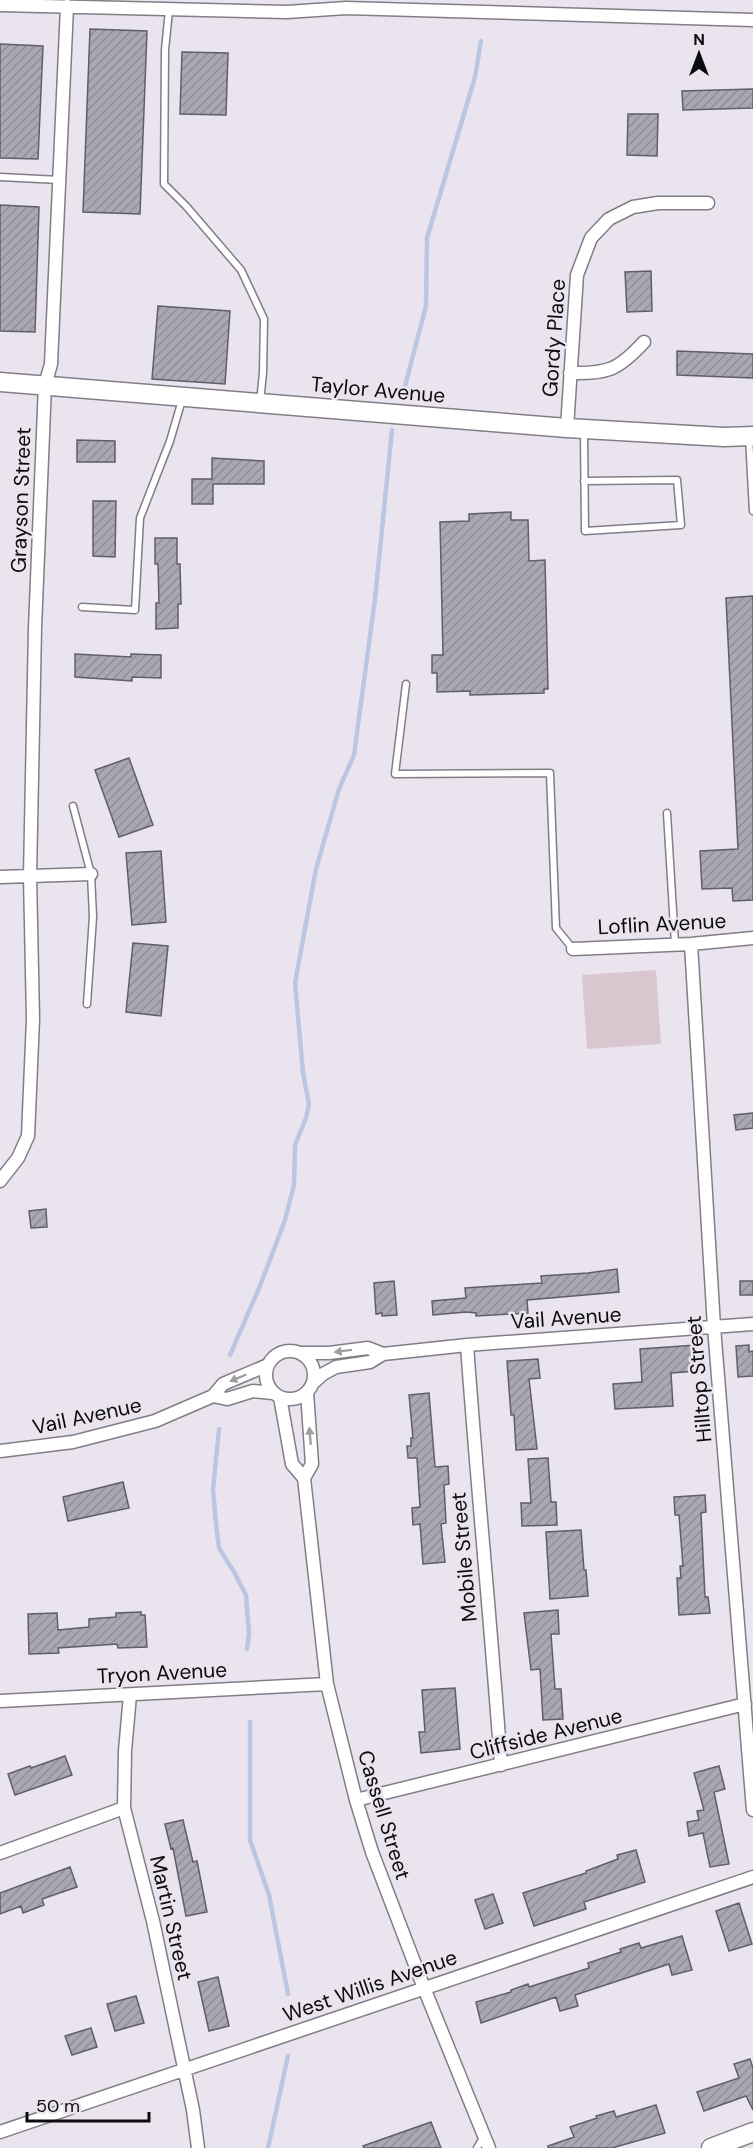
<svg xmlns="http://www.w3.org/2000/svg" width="753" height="2148" viewBox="0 0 753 2148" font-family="'DM Sans',sans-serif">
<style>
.park{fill:#dac6ce}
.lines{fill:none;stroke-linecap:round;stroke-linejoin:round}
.stream{stroke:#bbc6e3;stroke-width:4.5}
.building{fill:url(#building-hatch);stroke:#5f5f68;stroke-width:1.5}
.lane-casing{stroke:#827d86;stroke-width:9}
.street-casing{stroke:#827d86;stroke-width:15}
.secondary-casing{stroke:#827d86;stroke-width:21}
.lane{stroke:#fff;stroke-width:6}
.street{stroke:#fff;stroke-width:12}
.secondary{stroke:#fff;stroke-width:18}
.oneway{fill:#9e9d9f}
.labels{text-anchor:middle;stroke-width:5;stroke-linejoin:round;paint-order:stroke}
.street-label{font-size:21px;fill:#0c0b0e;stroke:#e9e4ee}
</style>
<defs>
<pattern id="building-hatch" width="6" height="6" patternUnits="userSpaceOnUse" patternTransform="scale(1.5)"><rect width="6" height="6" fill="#a9a8b3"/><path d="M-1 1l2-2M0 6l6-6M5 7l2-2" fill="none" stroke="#908f99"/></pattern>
</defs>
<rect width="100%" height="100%" fill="#e9e4ee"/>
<path class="park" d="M656 970 661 1044 587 1049 582 975Z"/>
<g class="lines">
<path class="stream" d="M404 390 426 306 427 238 475 77 481 41
M230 1355 260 1286 285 1220 294 1185 295 1145 306 1118 309 1104 303 1073 295 983 316 869 339 789 354 755 375 599 392 430
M219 1429 213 1490 216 1523 219 1548 234 1572 246 1595 249 1633 247 1649
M250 1722V1840L269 1895 288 1994
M268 2148 288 2056"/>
</g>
<path class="building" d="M90 29 147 31 140 214 83 212Z
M0 44 43 46 38 159 0 158Z
M182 52 228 53 226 115 180 114Z
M753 89V108L683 110 682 91Z
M628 114H658L657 156 627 155Z
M0 205 39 207 35 332 0 331Z
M651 271 652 311 627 312 625 272Z
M158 306 230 311 225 384 152 379Z
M677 351 753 354V378L677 375Z
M77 440 115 441V462H77Z
M212 458 264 461V484H213V504H192V479H212Z
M93 501H116L115 557 93 556Z
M511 512V520H528L529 561 545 560 548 689H544V693L470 695V691L437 692V673H432V655H443L440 522 469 521V514Z
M155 538H177V564H180L181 604H178V628L156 629V603H159L158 564H155Z
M753 596V900L733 901 732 888 702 889 700 851 738 849 726 598Z
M75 654 131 657V654L161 655V678L132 677V681L75 677Z
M129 758 153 825 119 837 95 770Z
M161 851 166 922 132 925 126 853Z
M133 943 168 946 161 1016 126 1012Z
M753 1113V1128L736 1130 734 1115Z
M46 1209 47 1227 31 1228 29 1211Z
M617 1269 619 1292 527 1300 528 1313 476 1316V1313L466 1312 433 1315 432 1301 466 1298 465 1288 542 1283 541 1276 588 1273Z
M394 1281 397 1315 382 1316V1313L376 1314 374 1283Z
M740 1281H753V1295H740Z
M696 1345 698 1371 671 1373 673 1406 615 1409 613 1384 642 1382 640 1349Z
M749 1345V1352L753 1351V1376L738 1377 736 1346Z
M538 1359 540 1378 529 1379 537 1449 516 1450 514 1415H511L507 1361Z
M429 1393 435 1467 448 1466 449 1484 444 1485 446 1523 441 1524 445 1562 423 1564 420 1524 413 1525 412 1508 420 1507 417 1458H408L407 1446H411V1438H413L409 1395Z
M548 1458 551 1502H556L557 1525 522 1526 521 1503H531L528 1459Z
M123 1482 129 1508 68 1521 63 1497Z
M705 1495 706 1512 701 1513 705 1597H708L710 1613 679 1615 677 1578H681L680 1566H683L679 1515H675L674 1497Z
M581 1530 584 1570H586L588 1596 550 1599 546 1532Z
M558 1610 559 1634H551L555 1689H561L563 1719 543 1720 540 1669 531 1670 524 1613Z
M141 1612V1615H145L147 1647 118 1648 117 1644 58 1648 59 1653 29 1654 28 1614 57 1613 58 1630 89 1627V1619L116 1617V1613Z
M455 1688 460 1749 421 1753 419 1732H425L422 1690Z
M65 1756 72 1775 15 1795 8 1774 30 1766 31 1768Z
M719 1766 725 1789 714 1792 729 1864 710 1867 703 1833 689 1836 687 1822 699 1820 697 1811 704 1810 694 1773Z
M183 1820 193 1862 197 1861 207 1912 186 1916 173 1848 171 1849 165 1824Z
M636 1850 645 1882 584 1902 586 1909 534 1926 523 1893 586 1873V1871L618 1859 617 1855Z
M70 1867 77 1887 42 1899 44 1905 23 1913 21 1906 0 1914V1893Z
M493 1894 503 1923 485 1929 475 1900Z
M739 1903 752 1944 729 1951 716 1911Z
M682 1936 692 1970 672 1975 669 1964 575 1995 578 2006 560 2011 556 1997 481 2023 476 2002 511 1992V1990L528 1984 529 1987 589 1968 588 1963 621 1952 620 1949 639 1943 641 1948Z
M218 1977 229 2026 209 2031 198 1982Z
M136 1996 144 2023 115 2031 107 2004Z
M91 2028 97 2047 72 2055 65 2036Z
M750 2059 753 2068V2110L746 2096 704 2111 697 2092 739 2078 734 2064Z
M656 2105 665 2133 612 2148H548V2146L574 2137 570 2127 597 2118 596 2116 614 2111 616 2117Z
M431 2122 441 2148H364L363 2146Z"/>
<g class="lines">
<g class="lane-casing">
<path id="lane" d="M169 10 165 50 164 184 186 206 241 270 264 319 263 373 260 402
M0 177 59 180
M584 433 585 531 681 525 677 480 584 481
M749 437 753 511
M82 607 135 610 140 518 170 441 182 400
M406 684 395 774 550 773 556 928 573 949
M73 806 91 874 93 917 87 1004
M667 813 675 944
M477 2148 484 2136"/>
</g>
<g class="street-casing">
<path id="street" d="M0 5 287 12 346 8 753 20
M570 373C608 374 618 370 644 342
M567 428 577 275 591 238 609 219 633 207 658 203H708
M0 877 91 874
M691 944 714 1327 753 1810
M573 949 691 944 753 938
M0 1181 18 1158 28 1136 33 1019 30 876 35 628 45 385 51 364 67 6
M467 1345C477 1485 491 1625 501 1765
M266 1375a24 24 0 1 1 48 0a24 24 0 1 1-48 0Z
M302 1353H329L368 1348 383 1354 467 1345 753 1324
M313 1383 323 1374 336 1367 370 1362 383 1354
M307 1392 312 1464 304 1478 327 1684 356 1800 372 1852 424 1988 489 2148
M213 1396 227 1399 253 1391 273 1393
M280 1397 292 1464 304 1478
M0 1451 73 1442 155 1421 213 1396 223 1384 268 1365
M130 1695 125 1751 124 1808 153 1921 193 2110 198 2148
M0 1701 327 1684
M356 1800 745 1704
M0 1853 124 1808
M0 2132 753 1877"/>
</g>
<g class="secondary-casing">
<path id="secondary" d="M0 382 567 428 724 437 753 436
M711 2148 753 2132"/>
</g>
<use href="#lane" class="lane"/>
<use href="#street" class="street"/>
<use href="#secondary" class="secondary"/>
</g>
<defs><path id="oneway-solid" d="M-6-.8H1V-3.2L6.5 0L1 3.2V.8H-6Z" transform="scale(1.5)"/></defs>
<g class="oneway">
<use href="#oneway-solid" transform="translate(343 1351) rotate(173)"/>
<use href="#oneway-solid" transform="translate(238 1378) rotate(157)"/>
<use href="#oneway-solid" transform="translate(310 1436) rotate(-95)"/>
</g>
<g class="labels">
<g class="street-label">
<text transform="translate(554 338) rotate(-86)" y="7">Gordy Place</text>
<text transform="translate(378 390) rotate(5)" y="7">Taylor Avenue</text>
<text transform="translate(21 500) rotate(-88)" y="7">Grayson Street</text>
<text transform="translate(662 924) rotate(-3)" y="7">Loflin Avenue</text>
<text transform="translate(566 1318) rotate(-4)" y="7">Vail Avenue</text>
<text transform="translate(699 1379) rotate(-95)" y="7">Hilltop Street</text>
<text transform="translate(87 1416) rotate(-12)" y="7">Vail Avenue</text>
<text transform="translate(464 1557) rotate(-95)" y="7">Mobile Street</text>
<text transform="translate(162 1673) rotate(-3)" y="7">Tryon Avenue</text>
<text transform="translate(546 1734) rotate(-14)" y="7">Cliffside Avenue</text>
<text transform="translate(384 1815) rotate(73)" y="7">Cassell Street</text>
<text transform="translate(171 1918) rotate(77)" y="7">Martin Street</text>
<text transform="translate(370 1986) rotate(-19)" y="7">West Willis Avenue</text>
</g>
</g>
<g transform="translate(699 54)" stroke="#e9e4ee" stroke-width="4.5" paint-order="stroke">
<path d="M0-4.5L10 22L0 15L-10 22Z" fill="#0c0b0e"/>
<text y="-9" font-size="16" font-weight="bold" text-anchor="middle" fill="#0c0b0e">N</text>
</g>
<path d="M27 2112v9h122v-9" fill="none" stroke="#0c0b0e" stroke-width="3"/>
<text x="36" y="2112" font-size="18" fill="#0c0b0e" stroke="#e9e4ee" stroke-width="4.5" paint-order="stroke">50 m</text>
</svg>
